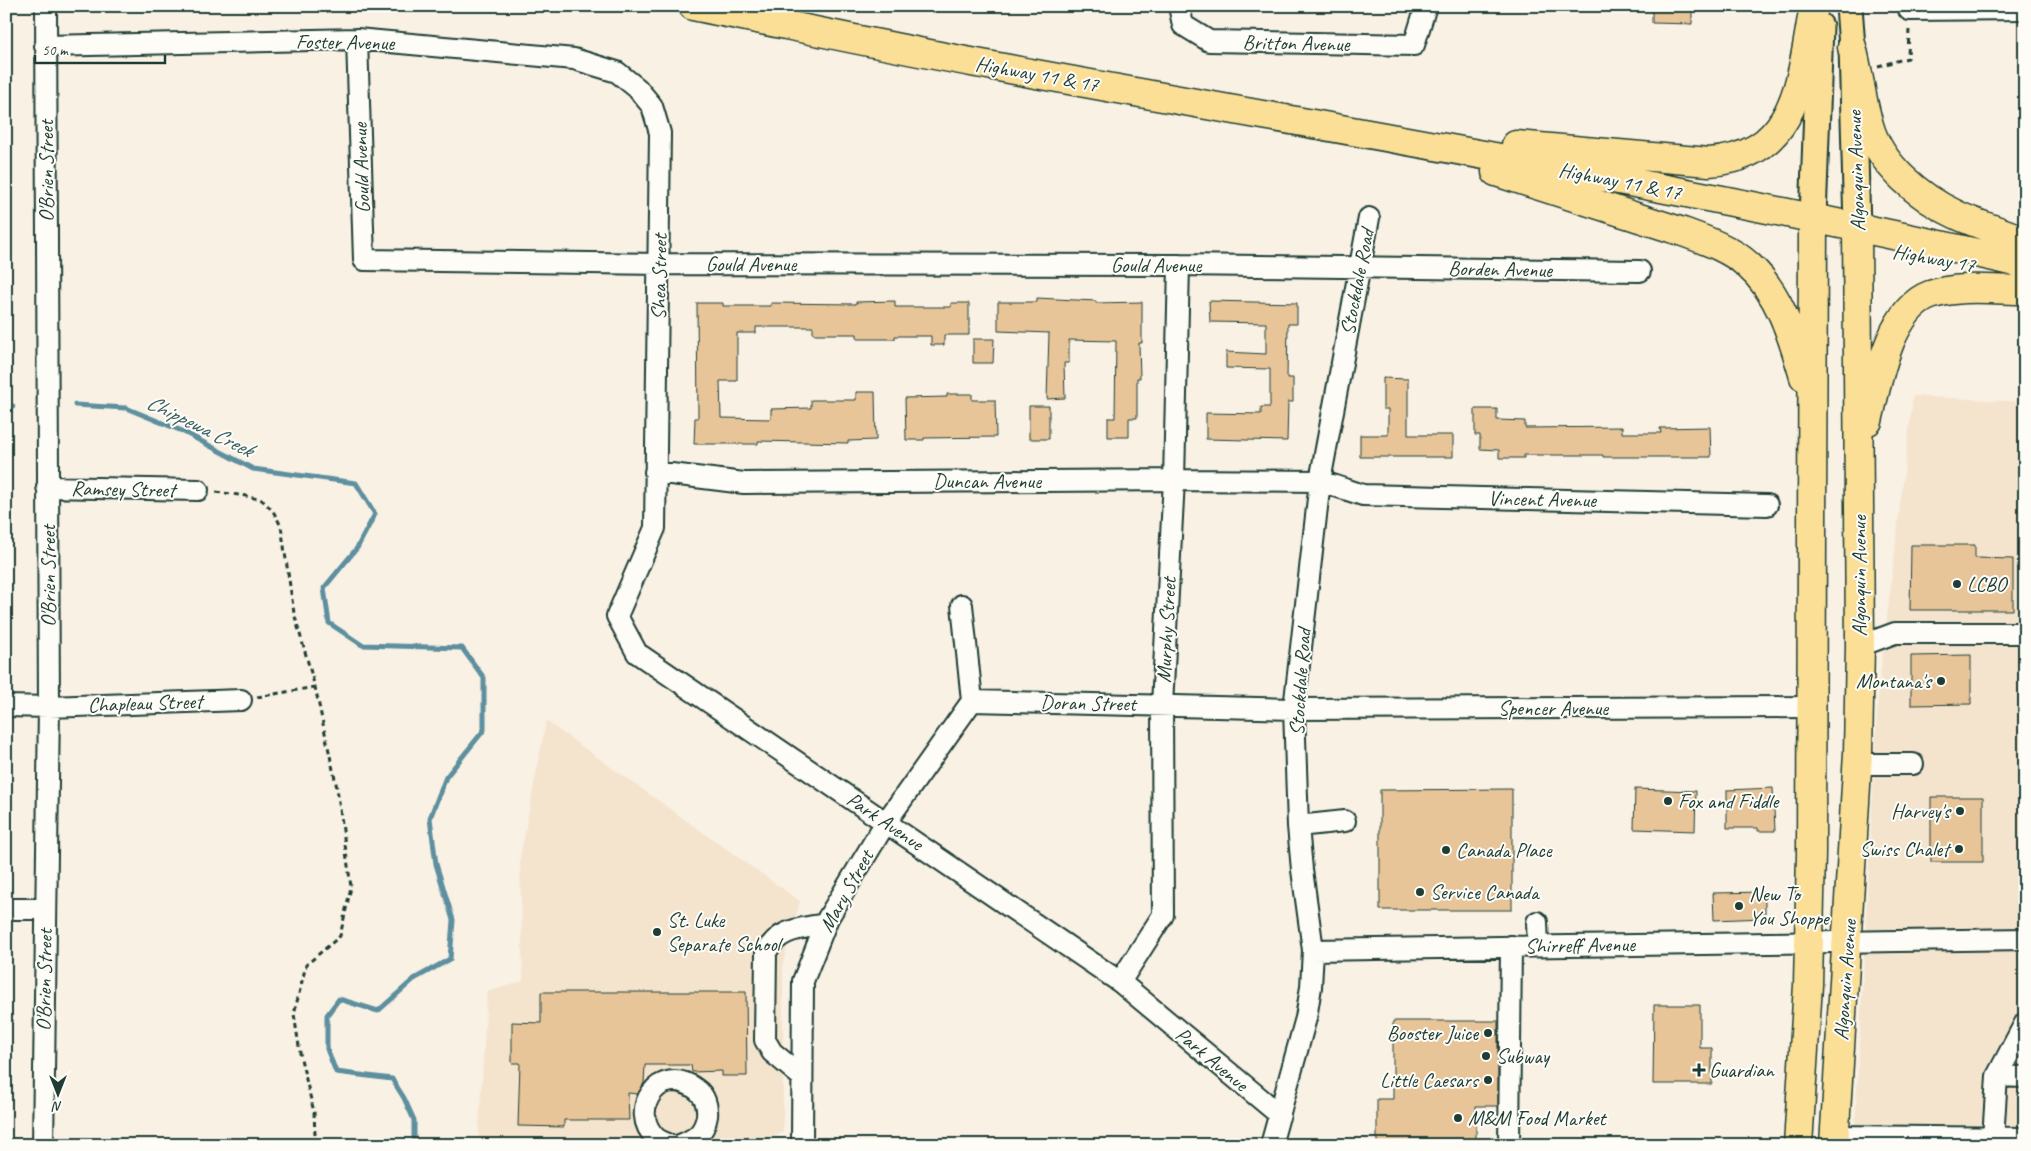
<svg xmlns="http://www.w3.org/2000/svg" width="2031" height="1151" viewBox="0 0 2031 1151" font-family="Caveat,sans-serif">
<style>
.built{fill:#f4e4ce}
.lines{fill:none;stroke-linecap:round;stroke-linejoin:round}
.stream{stroke:#5d8f9f;stroke-width:5}
.building{fill:#e7c599;stroke:#1f3d34}
.minor-casing{stroke:#1f3d34;stroke-width:24}
.major-casing{stroke:#1f3d34;stroke-width:29}
.highway-casing{stroke:#1f3d34;stroke-width:31}
.path{stroke:#1f3d34;stroke-width:3;stroke-dasharray:5 4;stroke-linecap:butt}
.minor{stroke:#fdfcf7;stroke-width:20}
.major{stroke:#fbdf96;stroke-width:25}
.highway{stroke:#fbdf96;stroke-width:28}
.poi-dot{fill:#1f3d34;stroke:#fdfcf7;stroke-width:2}
.labels{text-anchor:middle;stroke-width:4;stroke-linejoin:round;paint-order:stroke}
.street-label{font-size:21px;fill:#1f3d34;stroke:#fdfcf7}
.poi-label{font-size:21px;fill:#1f3d34;stroke:#fdfcf7;text-anchor:start}
.water-label{font-size:22px;font-style:italic;fill:#395f60;stroke:#fdfcf7}
</style>
<rect width="100%" height="100%" fill="#f9f1e4"/>
<filter id="ink" filterUnits="userSpaceOnUse"><feTurbulence type="fractalNoise" baseFrequency=".02" numOctaves="2"/><feDisplacementMap in="SourceGraphic" scale="10" xChannelSelector="R" yChannelSelector="G"/><feConvolveMatrix kernelMatrix="1 2 1 2 8 2 1 2 1" color-interpolation-filters="sRGB"/></filter>
<g filter="url(#ink)">
<path class="built" d="M1913 396 2025 402V1145H1854L1878 694Z
M546 721 800 901 783 963V1132L757 1145H478L487 992 523 981 520 858Z"/>
<g class="lines">
<path class="stream" d="M6 405 13 406
M75 405 126 408 182 431 253 469 356 483 375 514 357 548 324 588 329 623 362 645 462 648 484 678V730L446 777 430 818 436 864 453 920 450 959 414 979 378 1011 339 999 327 1015V1049L336 1072 392 1079 404 1098 414 1120V1145"/>
</g>
<path class="building" d="M1652 6H1692V24L1652 23Z
M1037 298 1096 301V303L1142 302V343H1139L1140 378H1137V418H1129V437H1108V418H1115L1116 341 1069 340V363H1064L1065 398 1047 399 1049 333 998 331V302H1037Z
M895 301V307H951V303H969V335H944V345H931V336H895V339H857V334H813V327H756V333H737V381H720L721 418 771 419V409L811 408V400H856V392H875L876 440 848 441V443L758 441V444H694L695 418H698L697 303H723V306H771V303L856 304V302Z
M1209 301 1297 303V324H1288L1287 378H1293V402H1288L1287 441 1206 439V413L1261 414V407H1270V369L1226 368V352L1266 354V323L1210 322Z
M973 339H994L993 363H973Z
M1383 378 1408 379V435H1453V457H1360V435H1388V409H1383Z
M947 394H972V400H995L996 437 924 438V440H906L905 398 947 397Z
M1029 406H1049V439H1029Z
M1475 409H1497V420L1525 421V428L1622 427V433H1661L1660 428 1710 427 1711 457H1603V455H1524V458H1499V450L1480 449V435H1475Z
M1911 545H1975V558L2013 559V610H1910Z
M1971 655V704L1911 705V656Z
M1773 788 1775 831H1758V828H1727V790Z
M1512 789V910H1380V790Z
M1635 789 1696 791 1695 831 1634 829Z
M1931 797H1983V862H1931Z
M1765 892V918L1714 920 1713 893Z
M541 992H746L747 1076H722V1071L692 1072 691 1065H645L644 1083 638 1094 628 1093 629 1120H564V1127L518 1126 520 1063H512V1022L541 1023Z
M1654 1005H1700V1048H1712V1084H1653Z
M1393 1021H1498V1106H1476V1145H1377V1099H1393Z"/>
<g class="lines">
<g class="minor-casing">
<path id="minor" d="M1179 6 1183 25 1209 41 1414 45 1426 6
M1909 10 2025 9
M357 39 364 260 660 264 1179 265 1640 271
M45 46 357 39 574 59 617 72 637 88 652 106 660 133 655 528 617 616 637 653 1120 982 1280 1115
M655 472 744 483 1174 480 1320 481 1363 495 1767 505
M47 487 198 490
M1860 646 1895 633H2025
M972 701 1294 709 1812 707
M6 706 49 707 241 700
M1858 764H1913
M1298 826 1345 821
M6 909H45
M1537 922 1538 946
M1313 950 2025 939
M1120 982 1163 915 1162 705 1174 480 1179 265
M1997 1076 2025 1077
M802 1077 772 1052 765 1040 766 952C780 928 800 929 825 924
M1835 1136 2025 1138
M1993 1139 1997 1076 2025 1023
M43 1145 49 707 46 6
M670 1145C666 1143 660 1141 656 1138 627 1111 659 1062 696 1089 705 1095 708 1107 707 1116 704 1134 695 1139 680 1145
M802 1145 803 981 828 918 886 822 972 701 962 605
M1271 1145 1306 1018 1311 987 1313 950 1302 870 1298 826 1294 709 1320 481 1369 218
M1509 1145 1511 946"/>
</g>
<g class="major-casing">
<path id="major" d="M1849 6 1852 47 1857 228
M1813 218 1820 26"/>
</g>
<g class="highway-casing">
<path id="highway" d="M693 6C793 26 893 48 993 66 1338 130 1684 186 2025 264
M1852 47C1859 72 1861 99 1869 125 1880 165 1920 198 1957 215 1979 225 2003 232 2025 241
M1516 145 1709 162C1799 156 1801 76 1814 6
M1496 172 1683 232C1705 240 1731 249 1748 265 1781 294 1792 337 1804 377
M1868 421C1877 384 1889 310 1930 295 1959 285 1995 290 2025 290
M1798 1145 1808 985 1811 853 1813 218
M1834 1145 1858 753 1860 646 1857 228"/>
</g>
<path class="path" d="M1878 66 1908 58 1909 28
M216 492 246 496 262 500 273 511 281 526 294 613 315 687 337 788 351 887 340 936 306 965 294 1014 301 1059 314 1112 315 1135 314 1145
M257 697 315 687"/>
<use href="#minor" class="minor"/>
<use href="#major" class="major"/>
<use href="#highway" class="highway"/>
</g>
</g>
<g class="poi-dot">
<circle cx="1957" cy="584" r="5"/>
<circle cx="1941" cy="681" r="5"/>
<circle cx="1668" cy="801" r="5"/>
<circle cx="1960" cy="811" r="5"/>
<circle cx="1959" cy="849" r="5"/>
<circle cx="1446" cy="850" r="5"/>
<circle cx="1420" cy="892" r="5"/>
<circle cx="1739" cy="906" r="5"/>
<circle cx="657" cy="932" r="5"/>
<circle cx="1488" cy="1033" r="5"/>
<circle cx="1486" cy="1056" r="5"/>
<path d="M1696.5 1062.5h5v5h5v5h-5v5h-5v-5h-5v-5h5z"/>
<circle cx="1488" cy="1080" r="5"/>
<circle cx="1458" cy="1118" r="5"/>
</g>
<g class="labels">
<g class="street-label">
<text transform="translate(345 42) rotate(1)" y="7">Foster Avenue</text>
<text transform="translate(1296 43) rotate(1)" y="7">Britton Avenue</text>
<text transform="translate(1037 74) rotate(10)" y="7">Highway 11 &amp; 17</text>
<text transform="translate(361 168) rotate(-92)" y="7">Gould Avenue</text>
<text transform="translate(46 171) rotate(-90)" y="7">O'Brien Street</text>
<text transform="translate(1856 171) rotate(-92)" y="7">Algonquin Avenue</text>
<text transform="translate(1620 181) rotate(11)" y="7">Highway 11 &amp; 17</text>
<text transform="translate(1934 258) rotate(10)" y="7">Highway 17</text>
<text x="751" y="271">Gould Avenue</text>
<text x="1156" y="272">Gould Avenue</text>
<text transform="translate(1500 269) rotate(1)" y="7">Borden Avenue</text>
<text transform="translate(659 277) rotate(-89)" y="7">Shea Street</text>
<text transform="translate(1357 282) rotate(-79)" y="7">Stockdale Road</text>
<text x="987" y="488">Duncan Avenue</text>
<text transform="translate(123 489) rotate(1)" y="7">Ramsey Street</text>
<text transform="translate(1542 499) rotate(1)" y="7">Vincent Avenue</text>
<text transform="translate(48 576) rotate(-90)" y="7">O'Brien Street</text>
<text transform="translate(1859 576) rotate(-90)" y="7">Algonquin Avenue</text>
<text transform="translate(1166 630) rotate(-87)" y="7">Murphy Street</text>
<text transform="translate(1300 682) rotate(-86)" y="7">Stockdale Road</text>
<text transform="translate(145 703) rotate(-2)" y="7">Chapleau Street</text>
<text transform="translate(1088 703) rotate(1)" y="7">Doran Street</text>
<text x="1553" y="715">Spencer Avenue</text>
<text transform="translate(885 821) rotate(34)" y="7">Park Avenue</text>
<text transform="translate(846 891) rotate(-61)" y="7">Mary Street</text>
<text transform="translate(1580 945) rotate(-1)" y="7">Shirreff Avenue</text>
<text transform="translate(44 980) rotate(-89)" y="7">O'Brien Street</text>
<text transform="translate(1845 980) rotate(-86)" y="7">Algonquin Avenue</text>
<text transform="translate(1212 1059) rotate(40)" y="7">Park Avenue</text>
</g>
<g class="poi-label">
<text x="1967" y="591">LCBO</text>
<text x="1931" y="688" text-anchor="end">Montana's</text>
<text x="1678" y="808">Fox and Fiddle</text>
<text x="1950" y="818" text-anchor="end">Harvey's</text>
<text x="1949" y="856" text-anchor="end">Swiss Chalet</text>
<text x="1456" y="857">Canada Place</text>
<text x="1430" y="899">Service Canada</text>
<text x="1749" y="901">New To<tspan x="1749" dy="24">You Shoppe</tspan></text>
<text x="667" y="927">St. Luke<tspan x="667" dy="24">Separate School</tspan></text>
<text x="1478" y="1040" text-anchor="end">Booster Juice</text>
<text x="1496" y="1063">Subway</text>
<text x="1709" y="1077">Guardian</text>
<text x="1478" y="1087" text-anchor="end">Little Caesars</text>
<text x="1468" y="1125">M&amp;M Food Market</text>
</g>
<g class="water-label">
<text transform="translate(200 425) rotate(26)" y="8">Chippewa Creek</text>
</g>
</g>
<rect width="2031" height="1151" fill="none" stroke="#fdfcf7" stroke-width="25"/>
<rect x="12" y="12" width="2006" height="1126" fill="none" stroke="#1f3d34" stroke-width="2" filter="url(#ink)"/>
<g transform="translate(58 1094) rotate(180)" stroke="#fdfcf7" stroke-width="4" paint-order="stroke">
<path d="M0-4L9 19L0 12L-9 19Z" fill="#1f3d34"/>
<text y="-8" font-size="14" font-weight="bold" text-anchor="middle" fill="#1f3d34">N</text>
</g>
<path d="M35 55v8h130v-8" fill="none" stroke="#1f3d34" stroke-width="2.5"/>
<text x="42" y="55" font-size="15" fill="#1f3d34" stroke="#fdfcf7" stroke-width="4" paint-order="stroke">50 m</text>
</svg>
